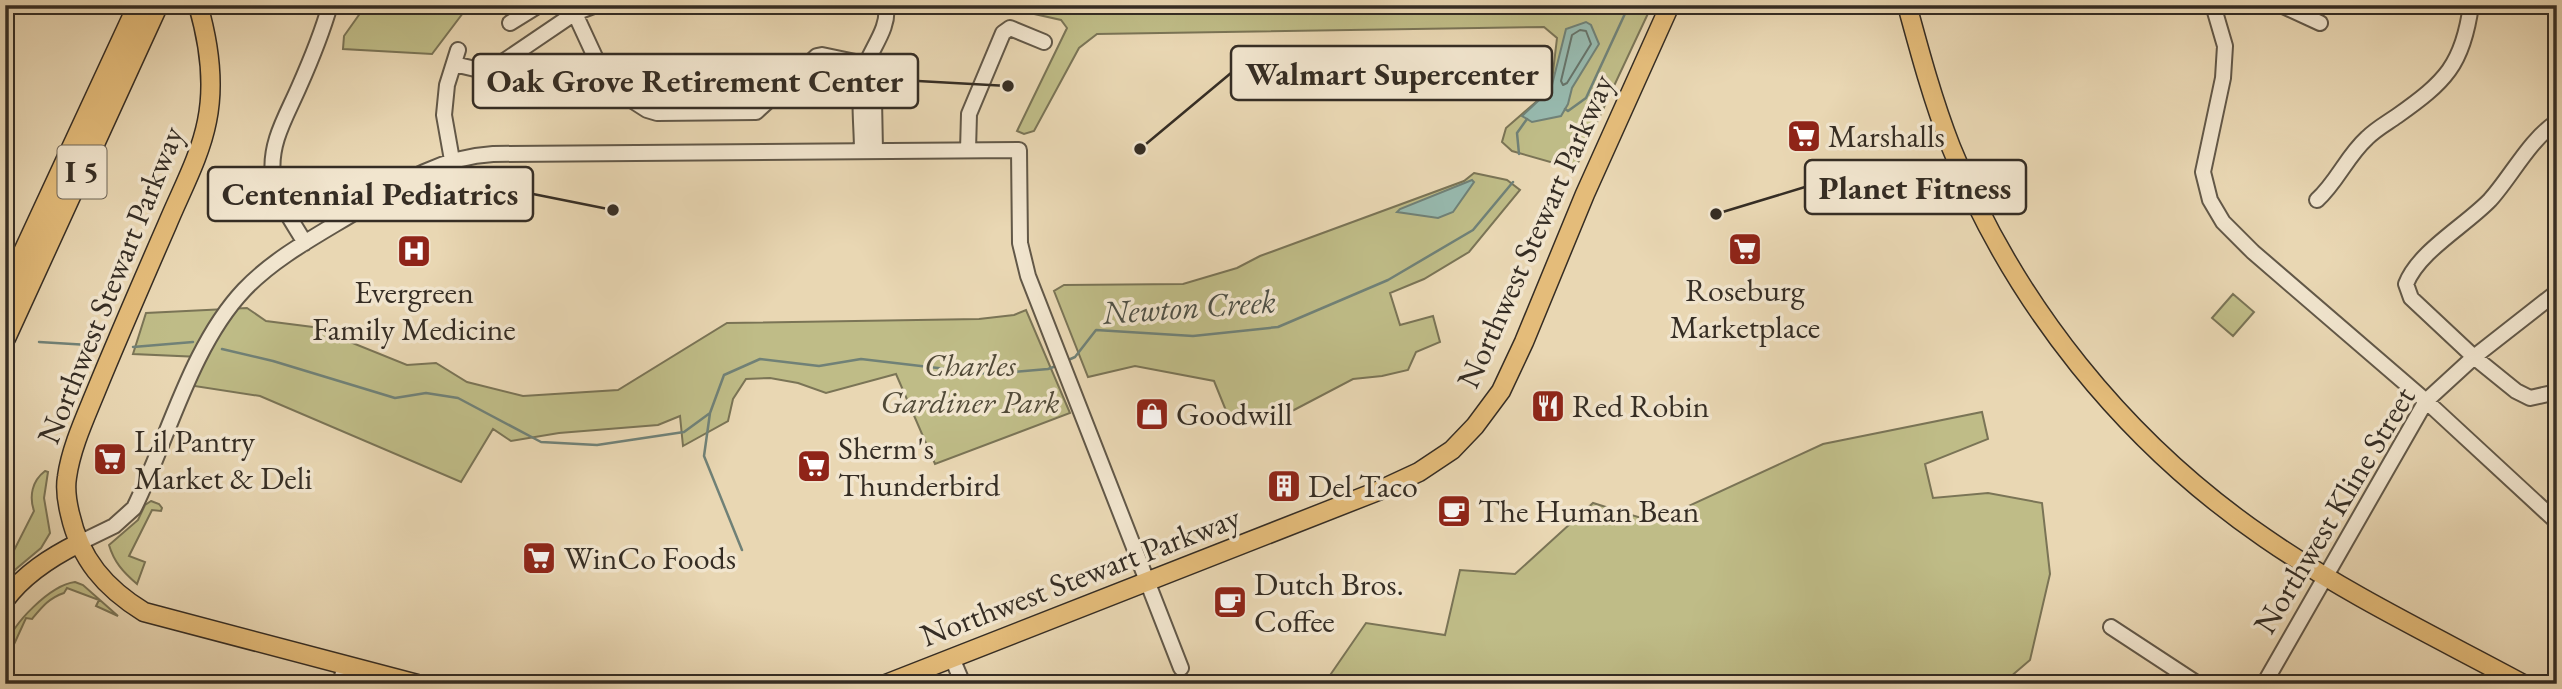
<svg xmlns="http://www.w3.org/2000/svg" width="2562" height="689" viewBox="0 0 2562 689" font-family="'EB Garamond',serif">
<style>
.green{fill:#bfbc87;stroke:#7a7456;stroke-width:2}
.water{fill:#97b9ae;stroke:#708177;stroke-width:2}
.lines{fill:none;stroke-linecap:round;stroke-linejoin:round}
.shore{stroke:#667369;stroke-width:2}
.stream{stroke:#708177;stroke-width:2.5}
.minor-casing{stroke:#625848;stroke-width:18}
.major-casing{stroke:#352d24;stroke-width:21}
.highway-casing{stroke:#352d24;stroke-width:24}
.minor{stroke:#f1e5ce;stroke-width:14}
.major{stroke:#e4bc7a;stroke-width:18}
.highway{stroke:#e4bc7a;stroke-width:21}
.labels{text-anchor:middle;stroke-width:7;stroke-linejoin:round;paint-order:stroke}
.shield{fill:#f1e5ce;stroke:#6d6457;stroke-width:2}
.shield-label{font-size:30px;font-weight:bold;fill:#352d24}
.poi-label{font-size:32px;fill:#352d24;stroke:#f1e5ce;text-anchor:start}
.street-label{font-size:32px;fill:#352d24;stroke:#f1e5ce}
.park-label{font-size:32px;font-style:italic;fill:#514a38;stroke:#f1e5ce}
.water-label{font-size:33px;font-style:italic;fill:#4e5046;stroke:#f1e5ce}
.leader{fill:none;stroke:#352d24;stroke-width:2.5}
.callout-dot{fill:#352d24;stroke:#f1e5ce;stroke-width:2.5}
.callout{fill:#f1e5ce;stroke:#352d24;stroke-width:2.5}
.callout-label{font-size:33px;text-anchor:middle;font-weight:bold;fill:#352d24}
</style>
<rect width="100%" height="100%" fill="#e9d7b3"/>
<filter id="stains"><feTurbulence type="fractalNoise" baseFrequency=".00286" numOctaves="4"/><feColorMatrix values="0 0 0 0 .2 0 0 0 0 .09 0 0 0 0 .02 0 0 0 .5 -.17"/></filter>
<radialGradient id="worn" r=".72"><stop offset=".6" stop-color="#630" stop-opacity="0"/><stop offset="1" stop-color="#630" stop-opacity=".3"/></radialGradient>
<path class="green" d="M366 5H469L432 54 343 49 344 36Z
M1021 5H1652L1575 169 1512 151 1502 142 1506 128 1551 89 1557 38 1544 27 1097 34 1079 48 1034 131 1024 134 1017 131 1067 28 1061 20 1030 13Z
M1474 173 1507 180 1520 190 1469 252 1424 279 1390 293 1400 325 1433 316 1440 342 1416 352 1408 370 1382 376 1353 379 1294 410 1244 426 1229 418 1214 381 1135 366 1088 377 1054 291 1064 285 1183 284 1237 268 1260 256 1464 181Z
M2233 294 2254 312 2233 336 2212 318Z
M247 308 266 321 313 327 407 365 436 363 467 382 523 396 618 390 727 323 979 319 1014 315 1026 310 1070 413 935 464 896 374 826 393 798 383 770 378 746 379 733 399 728 421 683 446 680 416 658 425 559 433 511 441 493 429 461 482 260 396 188 385 200 357 133 354 146 313Z
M1982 412 1988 439 1925 464 1933 498 1988 493 2042 503 2050 574 2030 660 2002 684H1324L1366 623 1445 635 1460 570 1515 574 1593 503 1654 522 1823 444Z
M45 471 48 472 44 498 50 533 41 548 16 569 5 582V568L34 511C29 496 32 481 45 471Z
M151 501 159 504 162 508 161 511 152 510 129 556 145 562 137 584C123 572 114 562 109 545L138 520 145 505Z
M75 582 83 585 118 616 96 606 99 600 67 588 64 593C49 598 42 607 32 619L26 618 5 664C5 659 4 652 6 647 12 623 51 585 75 582Z"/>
<path class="water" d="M1586 22 1591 25 1599 44 1572 88 1568 104 1561 116 1532 122 1522 116 1551 89 1566 29Z
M1472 180 1474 182 1453 212 1438 218 1397 212 1400 209Z"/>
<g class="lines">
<path class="shore" d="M1580 30 1586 31 1591 44 1567 83 1563 85 1561 81 1572 35Z"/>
<path class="stream" d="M1565 109 1568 111 1586 98 1629 5
M1519 154 1517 133 1527 119
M39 342 89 345
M133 347 193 342
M222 349 273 361 395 398 426 393 458 398 541 442 597 445 684 432 710 413 724 375 760 359 819 366 861 359 989 374 1048 369 1056 366
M1066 361 1075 357 1096 330 1193 336 1278 327 1388 280 1473 230 1513 182
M710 413 704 456 742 550"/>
<g class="minor-casing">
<path id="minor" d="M571 5 608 85 647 110 657 113 756 112 817 56 822 55 865 64
M2213 5 2225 46 2223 78 2203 172 2210 200 2223 222 2253 252 2426 401 2557 522
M2281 5 2320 23
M510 23 539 5
M454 64 488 72 575 13 596 5
M862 82 874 99 875 151
M2557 122C2530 139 2511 177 2490 200 2465 226 2419 251 2406 284L2411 298 2474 357 2516 391 2530 398 2557 392
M968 150 969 114 1003 33 1010 28 1044 42
M862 151C862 126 858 97 863 73 869 50 890 30 886 5
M452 160 444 115 447 85 458 50
M2317 200C2337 182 2347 156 2367 138 2376 129 2387 123 2397 116 2445 82 2463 65 2471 5
M305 243C293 222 275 199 273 175 269 143 287 115 299 87 311 60 322 33 330 5
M79 543 114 526 134 508C168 439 191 346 244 290 276 256 322 233 362 208 404 181 442 157 493 154L1019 150 1020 243 1028 276 1181 668
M2111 627 2198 684
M952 658 963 684
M340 684 345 665
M2264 684 2426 401 2474 357 2557 292"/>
</g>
<g class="major-casing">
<path id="major" d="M198 5C209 43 215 82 207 121 200 157 181 191 167 225 143 280 119 335 96 391 85 418 71 448 67 477 65 489 67 502 70 514 80 559 105 588 144 612L417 684
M1907 5C1920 53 1933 101 1951 147 2014 304 2125 442 2265 538 2346 594 2436 637 2523 684
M5 600C24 574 51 557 79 543
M886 684 1378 491 1419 472 1452 450 1475 426 1501 391 1524 342 1585 194 1670 5"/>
</g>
<g class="highway-casing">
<path id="highway" d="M5 294 139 5
M5 337 157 5"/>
</g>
<use href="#minor" class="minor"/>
<use href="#major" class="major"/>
<use href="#highway" class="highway"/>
</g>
<defs>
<g id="supermarket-square" transform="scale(1.75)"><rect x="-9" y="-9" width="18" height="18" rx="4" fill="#8f2418" stroke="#f1e5ce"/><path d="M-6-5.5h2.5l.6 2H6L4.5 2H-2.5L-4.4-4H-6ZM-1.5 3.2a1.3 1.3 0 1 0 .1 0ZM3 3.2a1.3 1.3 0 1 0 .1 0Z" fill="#fff"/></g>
<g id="hospital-square" transform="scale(1.75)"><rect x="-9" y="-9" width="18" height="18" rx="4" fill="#8f2418" stroke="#f1e5ce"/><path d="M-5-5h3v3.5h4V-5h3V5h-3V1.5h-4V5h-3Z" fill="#fff"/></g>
<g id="restaurant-square" transform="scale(1.75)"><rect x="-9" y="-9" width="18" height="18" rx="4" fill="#8f2418" stroke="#f1e5ce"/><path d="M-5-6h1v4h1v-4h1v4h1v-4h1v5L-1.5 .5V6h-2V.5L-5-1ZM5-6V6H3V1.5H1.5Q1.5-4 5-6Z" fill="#fff"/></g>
<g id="shop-square" transform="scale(1.75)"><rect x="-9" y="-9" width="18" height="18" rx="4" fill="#8f2418" stroke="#f1e5ce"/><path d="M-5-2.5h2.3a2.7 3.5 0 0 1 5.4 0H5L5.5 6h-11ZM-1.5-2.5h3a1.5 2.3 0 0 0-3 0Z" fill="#fff"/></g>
<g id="building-square" transform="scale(1.75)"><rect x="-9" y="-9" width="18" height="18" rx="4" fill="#8f2418" stroke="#f1e5ce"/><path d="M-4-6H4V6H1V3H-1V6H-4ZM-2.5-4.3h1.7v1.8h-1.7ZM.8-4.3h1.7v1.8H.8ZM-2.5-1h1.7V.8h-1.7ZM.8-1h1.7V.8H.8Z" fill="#fff"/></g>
<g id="cafe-square" transform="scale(1.75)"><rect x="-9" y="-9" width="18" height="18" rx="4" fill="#8f2418" stroke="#f1e5ce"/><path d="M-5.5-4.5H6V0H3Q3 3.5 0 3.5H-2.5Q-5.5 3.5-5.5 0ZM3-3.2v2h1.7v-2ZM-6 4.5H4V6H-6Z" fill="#fff"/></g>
</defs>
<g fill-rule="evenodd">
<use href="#supermarket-square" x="1804" y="136"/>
<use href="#supermarket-square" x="1745" y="249"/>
<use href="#hospital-square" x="414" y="251"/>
<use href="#restaurant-square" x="1548" y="406"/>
<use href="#shop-square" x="1152" y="414"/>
<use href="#supermarket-square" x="110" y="459"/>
<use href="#supermarket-square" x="814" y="466"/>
<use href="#building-square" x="1284" y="486"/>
<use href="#cafe-square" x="1454" y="511"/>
<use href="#supermarket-square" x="539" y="558"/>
<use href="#cafe-square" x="1230" y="602"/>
</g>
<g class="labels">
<rect class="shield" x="57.5" y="145.5" width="49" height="53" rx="5"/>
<g class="shield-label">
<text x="82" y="182">I 5</text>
</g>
<g class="poi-label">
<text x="1828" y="147">Marshalls</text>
<text x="1745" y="301" text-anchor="middle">Roseburg<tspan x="1745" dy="37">Marketplace</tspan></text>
<text x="414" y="303" text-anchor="middle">Evergreen<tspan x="414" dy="37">Family Medicine</tspan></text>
<text x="1572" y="417">Red Robin</text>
<text x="1176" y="425">Goodwill</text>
<text x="134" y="452">Lil Pantry<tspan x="134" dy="37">Market &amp; Deli</tspan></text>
<text x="838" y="459">Sherm's<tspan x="838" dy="37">Thunderbird</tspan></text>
<text x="1308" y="497">Del Taco</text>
<text x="1478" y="522">The Human Bean</text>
<text x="564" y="569">WinCo Foods</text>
<text x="1254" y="595">Dutch Bros.<tspan x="1254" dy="37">Coffee</tspan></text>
</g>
<g class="street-label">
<text transform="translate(1535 231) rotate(-66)" y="11">Northwest Stewart Parkway</text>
<text transform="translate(110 285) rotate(-68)" y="11">Northwest Stewart Parkway</text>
<text transform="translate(2334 510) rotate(-59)" y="11">Northwest Kline Street</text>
<text transform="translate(1080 576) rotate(-21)" y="11">Northwest Stewart Parkway</text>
</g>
<g class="park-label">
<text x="970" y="376">Charles<tspan x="970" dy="37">Gardiner Park</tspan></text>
</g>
<g class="water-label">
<text transform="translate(1189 306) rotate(-4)" y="12">Newton Creek</text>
</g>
</g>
<path class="leader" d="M1140 149L1231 73M1008 86L918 81M1716 214L1805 187M613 210L533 194"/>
<g class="callout-dot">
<circle cx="1140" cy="149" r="7"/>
<circle cx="1008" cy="86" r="7"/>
<circle cx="1716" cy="214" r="7"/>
<circle cx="613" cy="210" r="7"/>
</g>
<g class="callout">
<rect x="1231" y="46" width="321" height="54" rx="7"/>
<rect x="473" y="54" width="445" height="54" rx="7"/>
<rect x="1805" y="160" width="221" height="54" rx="7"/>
<rect x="208" y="167" width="325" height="54" rx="7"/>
</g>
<g class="callout-label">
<text x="1392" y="85">Walmart Supercenter</text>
<text x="695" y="92">Oak Grove Retirement Center</text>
<text x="1915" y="199">Planet Fitness</text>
<text x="370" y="205">Centennial Pediatrics</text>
</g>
<rect width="2562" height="689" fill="none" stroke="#e9d7b3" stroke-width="28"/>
<rect x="7" y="7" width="2548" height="675" fill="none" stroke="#352d24" stroke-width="3.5"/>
<rect x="14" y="14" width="2534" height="661" fill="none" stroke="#352d24" stroke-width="2"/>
<rect width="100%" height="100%" filter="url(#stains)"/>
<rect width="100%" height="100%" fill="url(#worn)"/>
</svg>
